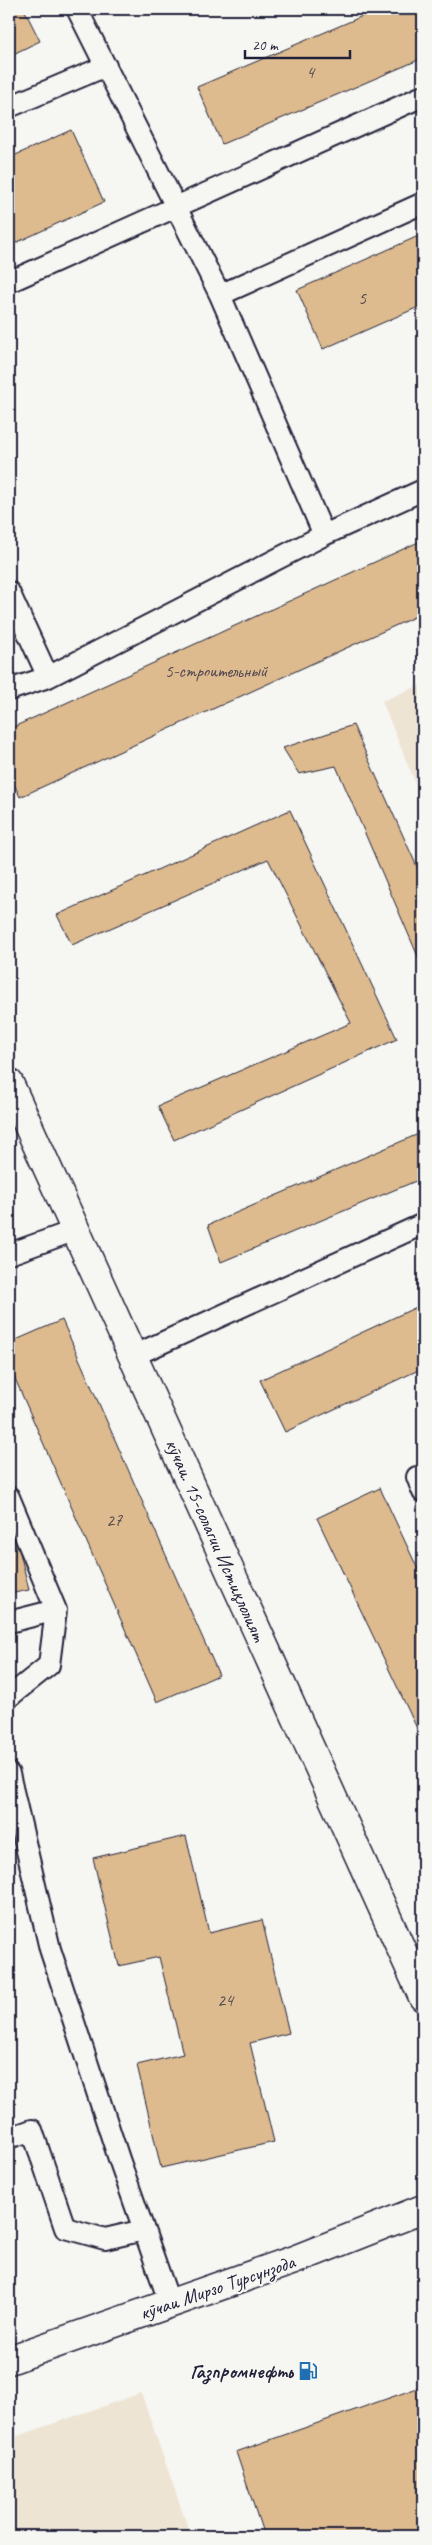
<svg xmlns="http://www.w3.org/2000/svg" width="432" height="2545" viewBox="0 0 432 2545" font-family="Caveat,sans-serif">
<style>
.built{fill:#eee4d4}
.building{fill:#ddbb8f;stroke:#22223b}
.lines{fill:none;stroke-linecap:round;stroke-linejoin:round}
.service-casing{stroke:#22223b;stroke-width:24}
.tertiary-casing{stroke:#22223b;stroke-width:31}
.secondary-casing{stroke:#22223b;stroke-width:31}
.service{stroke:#f6f6f2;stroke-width:20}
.tertiary{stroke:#f6f6f2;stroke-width:28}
.secondary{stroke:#f6f6f2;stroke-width:28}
.labels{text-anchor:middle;stroke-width:4.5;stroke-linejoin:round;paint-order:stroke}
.number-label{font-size:18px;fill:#514850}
.street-label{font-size:20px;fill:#22223b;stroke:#f6f6f2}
.poi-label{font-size:20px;font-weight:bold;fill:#22223b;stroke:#f6f6f2;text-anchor:end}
</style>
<rect width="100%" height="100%" fill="#f6f6f2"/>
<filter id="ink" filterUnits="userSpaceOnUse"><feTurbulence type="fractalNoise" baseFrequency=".02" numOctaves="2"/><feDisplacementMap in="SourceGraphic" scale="10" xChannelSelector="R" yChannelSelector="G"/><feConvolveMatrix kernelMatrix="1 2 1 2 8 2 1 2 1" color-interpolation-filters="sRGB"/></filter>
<g filter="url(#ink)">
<path class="built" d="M423 684V802L382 701Z
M141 2393 191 2536H9V2439Z"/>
<path class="building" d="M9 9H24L40 41 9 56Z
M379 9H423V58L222 144 197 87Z
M71 130 104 202 9 246V158Z
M423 234V305L323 349 297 290Z
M423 540V613L20 797 9 773V729Z
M353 725 423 880V968L336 766 299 774 283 748Z
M290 810 397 1039 174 1140 158 1106 351 1023 268 859 72 945 57 915Z
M423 1132V1178L221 1262 208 1225Z
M423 1304V1368L285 1432 260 1380Z
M62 1320 219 1675 157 1702 9 1365V1343Z
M380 1488 423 1580V1741L317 1518Z
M15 1532 29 1590 9 1594V1534Z
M186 1836 209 1933 262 1920 289 2033 250 2043 274 2142 161 2168 137 2065 183 2054 159 1957 119 1966 93 1858Z
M423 2386V2536H264L236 2452Z"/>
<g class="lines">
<g class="service-casing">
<path id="service" d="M77 9 220 295 423 203
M9 107 106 66
M9 282 423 96
M220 295 324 535
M9 592 48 677
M9 690 48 677 324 535 423 490
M9 1254 76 1230
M133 1356 423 1224
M417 1477 423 1492
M9 1497 56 1610 9 1622
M9 1697 49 1665 56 1610
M9 1774 50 1949 119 2159 170 2304
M9 2138 32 2130 65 2228 105 2239 144 2230"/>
</g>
<g class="tertiary-casing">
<path id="tertiary" d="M9 1083 423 1997"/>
</g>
<g class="secondary-casing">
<path id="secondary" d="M9 2360 294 2260 423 2209"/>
</g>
<use href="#service" class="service"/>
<use href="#tertiary" class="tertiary"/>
<use href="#secondary" class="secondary"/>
</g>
</g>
<defs>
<g id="fuel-bare" transform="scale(1.5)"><path d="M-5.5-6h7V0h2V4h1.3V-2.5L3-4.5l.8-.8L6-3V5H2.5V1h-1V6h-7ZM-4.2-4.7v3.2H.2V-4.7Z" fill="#1f6fb2" stroke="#f6f6f2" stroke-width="2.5" paint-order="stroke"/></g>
</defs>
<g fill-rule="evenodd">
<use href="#fuel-bare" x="308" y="2371"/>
</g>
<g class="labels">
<g class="number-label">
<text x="310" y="78">4</text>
<text x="362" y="304">5</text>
<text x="216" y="677">5-строительный</text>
<text x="114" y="1526">27</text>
<text x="225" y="2006">24</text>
</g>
<g class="street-label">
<text transform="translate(216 1540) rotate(66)" y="7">кӯчаи. 15-солагии Истиқлолият</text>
<text transform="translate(217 2287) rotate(-19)" y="7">кӯчаи Мирзо Турсунзода</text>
</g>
<g class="poi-label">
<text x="293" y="2378">Газпромнефть</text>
</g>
</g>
<rect width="432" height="2545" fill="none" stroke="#f6f6f2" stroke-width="30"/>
<rect x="15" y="15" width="402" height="2515" fill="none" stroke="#22223b" stroke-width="2" filter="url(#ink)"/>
<path d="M245 50v8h105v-8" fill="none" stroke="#22223b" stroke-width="2.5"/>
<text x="252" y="50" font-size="15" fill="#22223b" stroke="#f6f6f2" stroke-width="4" paint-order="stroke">20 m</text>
</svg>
